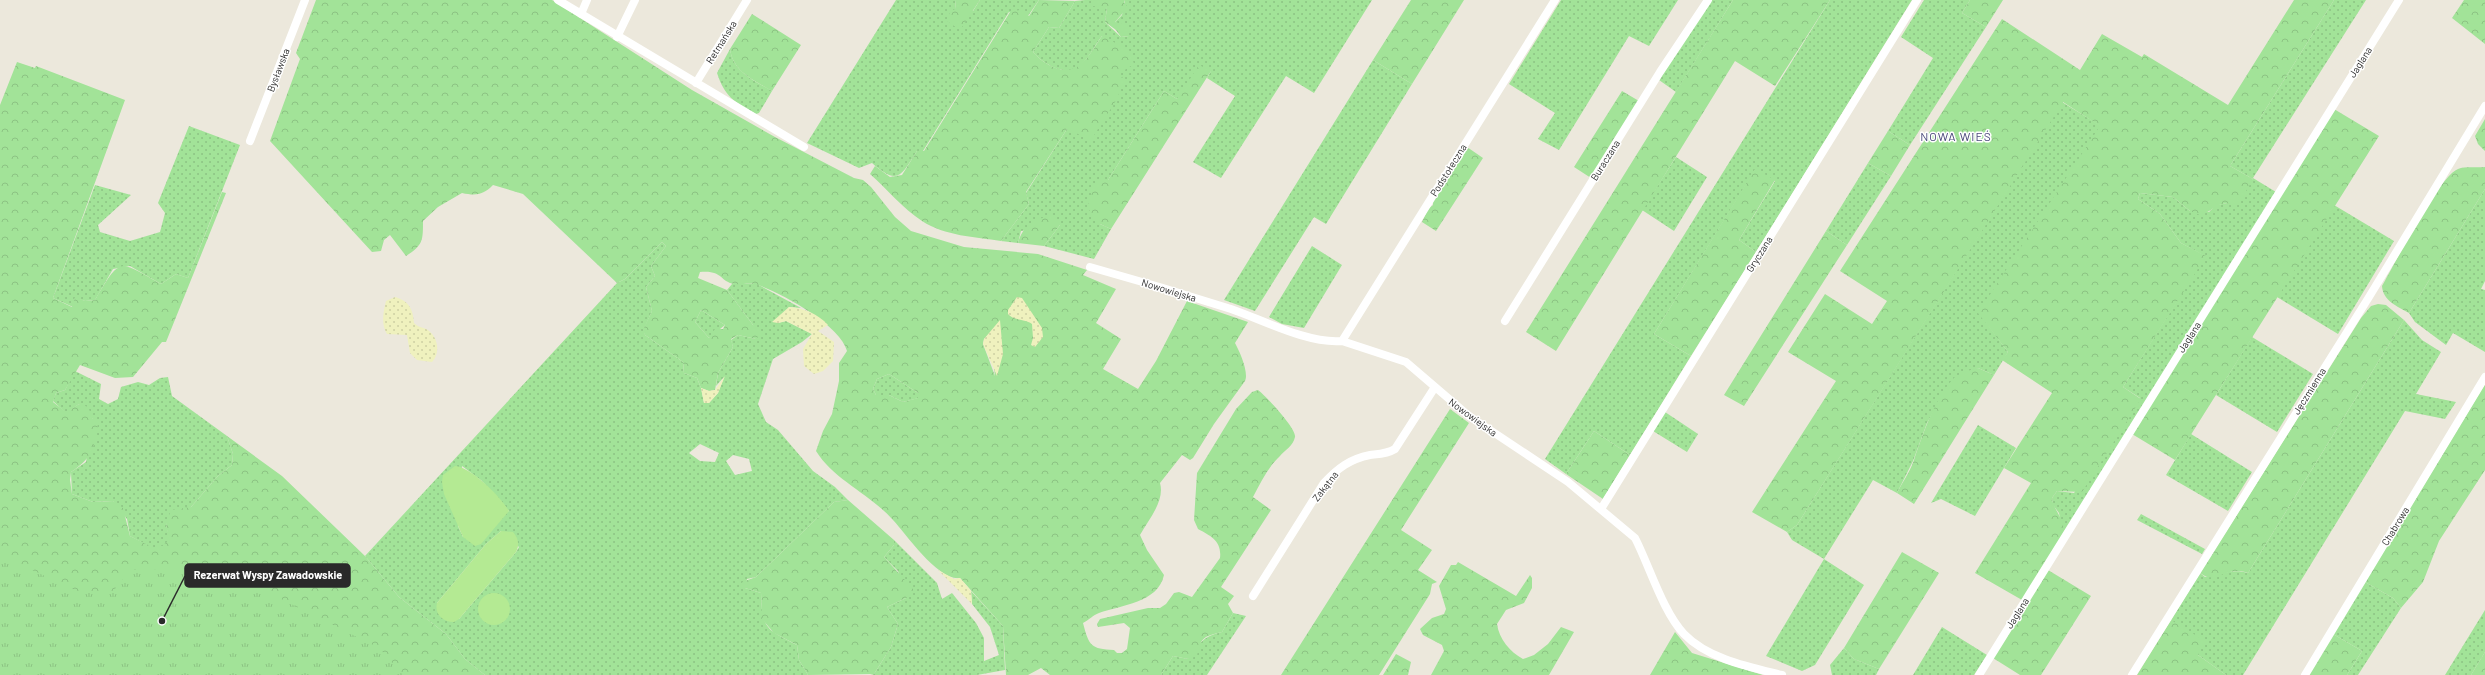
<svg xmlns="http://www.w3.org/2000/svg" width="2485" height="675" viewBox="0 0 2485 675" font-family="Barlow,sans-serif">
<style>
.grass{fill:url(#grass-dots);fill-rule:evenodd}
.forest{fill:url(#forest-crowns);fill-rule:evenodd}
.sand{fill:url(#sand-dots)}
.park{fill:url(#park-tufts)}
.pitch{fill:#b4ea93}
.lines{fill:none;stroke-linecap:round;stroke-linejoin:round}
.street{stroke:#fff;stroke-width:8}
.labels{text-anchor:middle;stroke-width:3;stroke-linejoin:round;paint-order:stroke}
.street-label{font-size:10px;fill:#2a2a2a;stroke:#fff}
.quarter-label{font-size:12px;letter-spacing:1px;fill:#4b4a7b;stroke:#fff}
.leader{fill:none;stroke:#2a2a2a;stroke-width:1.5}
.callout-dot{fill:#2a2a2a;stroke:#fff;stroke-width:1.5}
.callout{fill:#2a2a2a;stroke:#2a2a2a;stroke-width:1.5}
.callout-label{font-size:11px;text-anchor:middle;font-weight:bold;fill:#fff}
</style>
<defs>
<pattern id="grass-dots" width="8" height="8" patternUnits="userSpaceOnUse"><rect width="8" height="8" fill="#a2e398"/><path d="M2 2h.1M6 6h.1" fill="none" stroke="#8cc383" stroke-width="1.8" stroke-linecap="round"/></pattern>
<pattern id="forest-crowns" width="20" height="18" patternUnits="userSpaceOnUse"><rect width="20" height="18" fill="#a2e398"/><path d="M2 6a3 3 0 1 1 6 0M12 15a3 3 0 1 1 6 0" fill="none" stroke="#8cc383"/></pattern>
<pattern id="sand-dots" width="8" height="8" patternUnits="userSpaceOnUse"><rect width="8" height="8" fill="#eff1be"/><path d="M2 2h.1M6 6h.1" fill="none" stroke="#cdcfa3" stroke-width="1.8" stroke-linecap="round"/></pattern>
<pattern id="park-tufts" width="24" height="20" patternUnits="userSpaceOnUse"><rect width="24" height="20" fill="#a2e398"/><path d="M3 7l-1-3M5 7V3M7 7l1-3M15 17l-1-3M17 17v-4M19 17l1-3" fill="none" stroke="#8cc383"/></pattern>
</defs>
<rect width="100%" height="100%" fill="#ece8dc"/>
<path class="grass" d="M896 0H956L955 9 973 11 980 0H1039L1028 16 1009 12 923 151H917C901 176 898 186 872 163L859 168 807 143Z
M1085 0H1092L1107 8 1105 22 1121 37 1129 36 1115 22 1122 15 1125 0H1372L1314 93 1286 76 1221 178 1193 162 1235 96 1207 78 1211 71 1177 99 1164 91 1108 180 1100 224 1111 229 1094 259 1044 246 1060 225 1021 231 1018 243 1001 241 1029 204 1026 193 1067 129 1119 73 1102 36C1095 45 1090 56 1082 64 1068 79 1043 64 1033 52L1049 27 1059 28 1075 1Z
M1561 0H1678L1649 46 1629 36 1559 150 1538 139 1555 113 1509 84Z
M1709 0H1733L1676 92 1659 80Z
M1830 0H1912L1756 252 1739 240 1775 181 1755 170 1654 334 1691 356 1630 455 1594 431 1566 474 1545 459Z
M1924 0H1970L1962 13 1986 27 1910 145 1888 131 1933 58 1901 37Z
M2334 0H2366L2253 178 2276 192 2063 534 2059 513 2053 505 2052 498 2057 491 2074 493 2140 398 2123 387 2205 256 2181 243 2160 214 2138 199 2140 193 2173 197 2190 211 2209 212 2216 205 2228 203 2253 179 2230 166Z
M730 49C733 72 755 81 772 91L759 113 756 114C734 102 725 97 717 73Z
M1373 60 1412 84 1326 224 1314 217 1255 311 1224 300Z
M2062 102 2101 126 1979 313 2008 352 1994 375 1978 368 1947 387 1927 423 1913 461 1897 493 1873 480 1824 559 1864 585 1815 665 1802 671 1766 656 1824 559 1792 540 1787 532 1797 525Z
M189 126 240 145 188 278 176 274 161 284 130 266 113 269 95 300 85 301 75 298 73 307 53 298 95 185 131 195 98 225 100 232 130 241 160 232 165 213 158 203Z
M1676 157 1707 177 1674 231 1642 210Z
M1868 163 1891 176 1847 245 1826 231Z
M2485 189V281L2481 289 2485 290V352L2453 333 2446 345 2415 322 2409 313Z
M2334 205 2394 241 2338 334 2277 297Z
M662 242 666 246 651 266 655 276 646 287 652 311 644 329 645 335 683 362 684 373 697 378 701 388 704 403H709L718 393 724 377 716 386 718 373 733 347 731 340 738 335 756 339 753 325 727 290 732 284H757L801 308 789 307 778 323 786 321 812 334 802 342 773 359 758 404 766 422 778 430 813 471 835 487 848 500 834 502 756 577 747 579 745 588 761 593C762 629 766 629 797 645L799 660 808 675H485L465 659 446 634 399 597 365 556 617 283 625 279ZM700 444 719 453 715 462 700 461 689 453ZM733 455 749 459 752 471 735 475 726 461ZM462 466 482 481 509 511 463 537 458 526ZM501 531 519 547 516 552 459 619 437 603 486 544Z
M1312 246 1342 265 1304 328 1282 324 1269 317Z
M701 310 725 325 709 338 695 322Z
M2404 320 2422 340 2441 352 2416 394 2456 402 2445 419 2405 411 2243 675H2226L2198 655 2171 620 2200 573 2205 577C2220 575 2232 568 2248 573Z
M2252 337 2313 374 2277 432 2216 395Z
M75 371 101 384 99 399 108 404 118 399 121 387 138 382 149 385 160 378 168 377 172 396 227 436 233 454 232 465 218 476 191 507 166 524 170 541 156 550 130 536 127 519 113 501 93 502 72 494 71 472 86 462 93 419 79 404 66 413 53 401 56 393 65 390Z
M889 374 918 393 919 398 903 402 889 395H876L873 389 877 379Z
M1665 412 1698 434 1687 452 1653 431Z
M1978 425 2016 448 1975 516 1941 499 1931 503Z
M2191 434 2252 472 2228 511 2166 475Z
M2141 514 2205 549 2202 554 2137 520Z
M894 540 937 583 942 599 952 593 976 623 984 638V661L999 655 990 627 972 604 971 591 1003 626 1005 670 977 675H870L874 674 891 647 898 624 887 607 906 598 898 571 884 557 894 545Z
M2365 582 2393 598 2401 608 2358 675H2347L2362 651 2333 634Z
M2485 610V652L2471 675H2445Z
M1233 613 1246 616 1207 675H1161L1173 656 1188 659C1199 644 1203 636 1222 632Z
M1942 627 1987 655 1974 675H1913Z
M1844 648 1854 659 1879 669 1876 675H1832L1830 665Z"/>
<path class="forest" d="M316 0H552L692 90 775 137 854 178 863 180 871 187 895 217 911 231 964 247 1038 254 1087 270 1083 275 1116 289 1096 323 1121 339 1103 369 1138 389 1156 361 1187 301 1248 322 1235 343C1240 352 1249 373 1245 381L1214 424 1193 458 1190 460 1182 455 1160 483C1165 501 1149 519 1140 535L1147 550 1164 575C1158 603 1121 605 1099 613 1093 615 1089 620 1083 623 1089 646 1091 649 1114 650L1117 653H1122L1127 649 1130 628 1124 623 1098 627 1097 624 1100 619 1148 608H1160L1166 604 1174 593 1179 592 1192 597 1220 558C1222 541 1211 536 1198 529L1194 520 1197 473 1236 409 1252 392 1258 390C1266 396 1297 429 1295 437 1293 446 1285 450 1280 456 1268 467 1261 482 1253 497L1271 510 1221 587 1234 596 1228 604 1233 613 1222 632C1204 636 1200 638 1197 656L1188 659 1173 656 1161 675H1050L1041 668 1028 675H1006L1003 626 960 578C938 581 907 535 893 520 870 494 834 480 816 451L823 431 832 414 839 381V363L847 351C840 325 783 294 758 285 751 282 741 285 734 284 719 281 723 270 700 272L698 278 727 290 753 325 762 333 756 339 738 335 731 339 733 347 718 373 715 390 709 391 701 388 697 378 684 373 683 362 645 335 643 330 652 311 646 287 655 276 651 266 666 246 662 242 625 279 617 283 523 194 493 185C483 195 476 196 462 193L438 207 423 221C423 241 423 245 406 256L390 235 384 240 381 251 372 252 270 141 300 59 296 53ZM701 310 725 325 723 329H715L709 338 695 322ZM991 332 995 376 983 344 984 339ZM889 374 918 393V398L903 402 889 395H876L873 389 877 379Z
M956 0H980L960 30 947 21 950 12 955 9Z
M1039 0 1075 1 1059 28 1049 27 1033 52C1040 60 1046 64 1056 68 1080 77 1090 53 1102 36L1129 50 1134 64 1120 73 1124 80 1117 99 1091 140 1067 129 1026 192 1029 204 1001 241C975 237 945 236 922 221 902 208 887 189 870 174L875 166 890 177 902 175 917 151H924L1010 12 1020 10 1029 16Z
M1092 0H1125L1124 3 1128 7 1115 22 1129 26V36L1121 37 1116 30 1105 22 1107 8 1093 6Z
M1411 0H1464L1412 84 1373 60Z
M1733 0H1830L1775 86 1735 61 1556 351 1526 332Z
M1970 0H2003L1986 27 1962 13Z
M2294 0H2334L2230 166 2253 179 2238 205C2216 200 2218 209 2200 215L2190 211 2173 197 2140 193 2138 199 2160 214 2181 243 2206 256 2123 387 2141 399 2082 492 2057 491 2052 498C2053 510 2066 520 2063 533 2062 542 2029 589 2022 600L1975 573 2031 483 2004 468 2052 393 2002 360 2008 352 1978 313 2100 126 2063 102 1797 525 1787 532 1752 512 1836 381 1788 352 1825 294 1872 324 1887 301 1840 271 2002 19 2080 70 2102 34 2142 57 2144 54 2228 105Z
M2464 0H2485V44L2452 18Z
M752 14 801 45 772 91C754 80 733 72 730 49Z
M17 62 35 68 36 66 125 100 53 298 72 307 75 297 85 301 95 300C121 256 118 260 161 284L176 274 188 278 222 192 226 193 166 342H162L133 377 115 378 80 365 65 390 56 393 53 402 66 412 79 404 88 407 93 419 98 423C94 447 93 458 71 472L70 480 72 494 93 502 113 501 123 508 130 536 156 549 169 541 166 524 171 510 191 507 218 476 232 465 233 454 227 436 282 476 365 556 399 597 446 634 465 659 485 675H0V105Z
M1199 65 1211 71 1111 229 1100 224 1087 207 1093 188 1098 181 1108 180 1164 91 1177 99Z
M1622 91 1639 101 1591 178 1574 167Z
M2334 109 2379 136 2175 460 2132 434Z
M2485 119V151L2478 144 2475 136Z
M1888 131 1910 145 1891 176 1868 163Z
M1467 147 1483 158 1436 231 1422 222 1428 209 1433 205V201Z
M2485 167V189L2409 313C2397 306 2383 301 2382 286 2394 265 2439 176 2458 169 2465 166 2477 168 2485 167Z
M1755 169 1775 180 1739 240 1756 252 1691 356 1654 334Z
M1053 215 1060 225 1044 246 1018 243C1023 225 1035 219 1053 215Z
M1826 231 1847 245 1744 406 1724 395Z
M2378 304 2386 305 2404 320 2248 573C2225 565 2217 586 2200 573L2361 318 2371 306Z
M1978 368 1994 375 1914 504 1897 493C1902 483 1910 472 1914 460 1922 436 1936 395 1955 377 1962 372 1970 370 1978 368Z
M2485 384V470L2439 541 2423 582 2401 608 2393 598 2365 582Z
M1450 409 1469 423 1401 530 1432 550 1418 570 1437 582 1432 584 1430 594 1379 675H1281Z
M1594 431 1630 455 1603 499 1566 474Z
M848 500 894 540V545L884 557 915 591 906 598 887 607 898 624 891 647 874 674 808 675 799 660 797 645 774 633 762 619 761 593 745 588 742 582 756 577 834 502Z
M1902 552 1939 573 1879 669 1854 659 1844 648Z
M1458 562 1516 596 1530 575 1532 578V588L1524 603 1506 610 1497 624C1499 639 1510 652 1523 659L1534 655 1548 644 1561 627 1574 632 1549 675H1431L1444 651 1442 645 1423 635 1420 629 1432 618 1444 614 1446 609 1439 586 1451 565H1456Z
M2048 570 2091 596 2041 675H2020L1993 658Z
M2171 620 2205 641 2198 655 2226 675H2137Z
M1675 632 1692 653 1763 675H1650Z
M2333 634 2362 651 2347 675H2308Z
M2485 652V675H2471Z
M1396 654 1411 662 1408 675H1383Z"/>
<path class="sand" d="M395 297C409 301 413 309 414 323 418 327 421 327 426 329 438 335 441 353 432 362L417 360 410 353 407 335 387 334C381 324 383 313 386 301Z
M1017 297 1022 298 1042 328 1043 337 1035 347 1031 345 1033 338 1032 324C1025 319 1014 321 1008 314V310Z
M789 307C804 308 818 314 828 325L818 331 834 342 833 361 823 371 814 374 804 366 803 349 812 334 786 321 778 323 772 322Z
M1000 320 1003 354 997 376 983 344 984 339Z
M725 376 718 393 709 403H704L701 388 709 391 715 390Z
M938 570 954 579 960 578 971 591 972 604Z"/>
<path class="park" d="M0 555 79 592 111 594 130 570 204 568 235 576 379 648 403 675H0Z"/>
<path class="pitch" d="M455 466C471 467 501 497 509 511L481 544 475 546 463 537 444 494 442 482 443 475Z
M501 531 513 532C518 538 520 544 516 552L459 619 454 622C443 622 434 614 437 603L486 544Z
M478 609a16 16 0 1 1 32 0a16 16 0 1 1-32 0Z"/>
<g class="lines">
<path class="street" d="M558 0 804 147
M581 14 587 0
M617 37 635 0
M696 83 747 0
M250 141 305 0
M1090 267C1137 280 1184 294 1231 309 1263 320 1308 344 1342 341L1406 362 1469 416 1568 482 1635 538C1649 565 1663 612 1684 634 1708 659 1749 667 1782 675
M1505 321 1660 72 1708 0
M1342 341 1555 0
M1601 509 1917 0
M1253 596 1324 483C1338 468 1350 459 1370 455 1379 454 1387 454 1395 449L1435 387
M1979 675 2399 0
M2132 675 2369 297 2485 106
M2305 675 2485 377"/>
</g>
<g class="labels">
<g class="street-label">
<text transform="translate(721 42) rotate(-58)" y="4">Retmańska</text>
<text transform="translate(2360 62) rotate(-58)" y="4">Jaglana</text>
<text transform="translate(278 70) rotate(-69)" y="4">Bysławska</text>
<text transform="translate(1605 160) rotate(-58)" y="4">Buraczana</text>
<text transform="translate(1448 170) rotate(-58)" y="4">Podstołeczna</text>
<text transform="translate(1759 254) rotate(-58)" y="4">Gryczana</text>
<text transform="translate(1169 290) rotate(17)" y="4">Nowowiejska</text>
<text transform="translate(2189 337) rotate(-58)" y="4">Jaglana</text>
<text transform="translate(2309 391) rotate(-58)" y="4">Jęczmienna</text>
<text transform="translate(1473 417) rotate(36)" y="4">Nowowiejska</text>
<text transform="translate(1325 486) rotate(-52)" y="4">Zakątna</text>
<text transform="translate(2395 526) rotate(-59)" y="4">Chabrowa</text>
<text transform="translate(2017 613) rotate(-58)" y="4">Jaglana</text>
</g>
<g class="quarter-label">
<text x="1956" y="141">NOWA WIEŚ</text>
</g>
</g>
<path class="leader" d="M162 621L185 576"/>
<circle class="callout-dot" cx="162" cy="621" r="4"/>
<rect class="callout" x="185" y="564" width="165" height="23" rx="4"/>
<g class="callout-label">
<text x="268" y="579">Rezerwat Wyspy Zawadowskie</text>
</g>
</svg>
